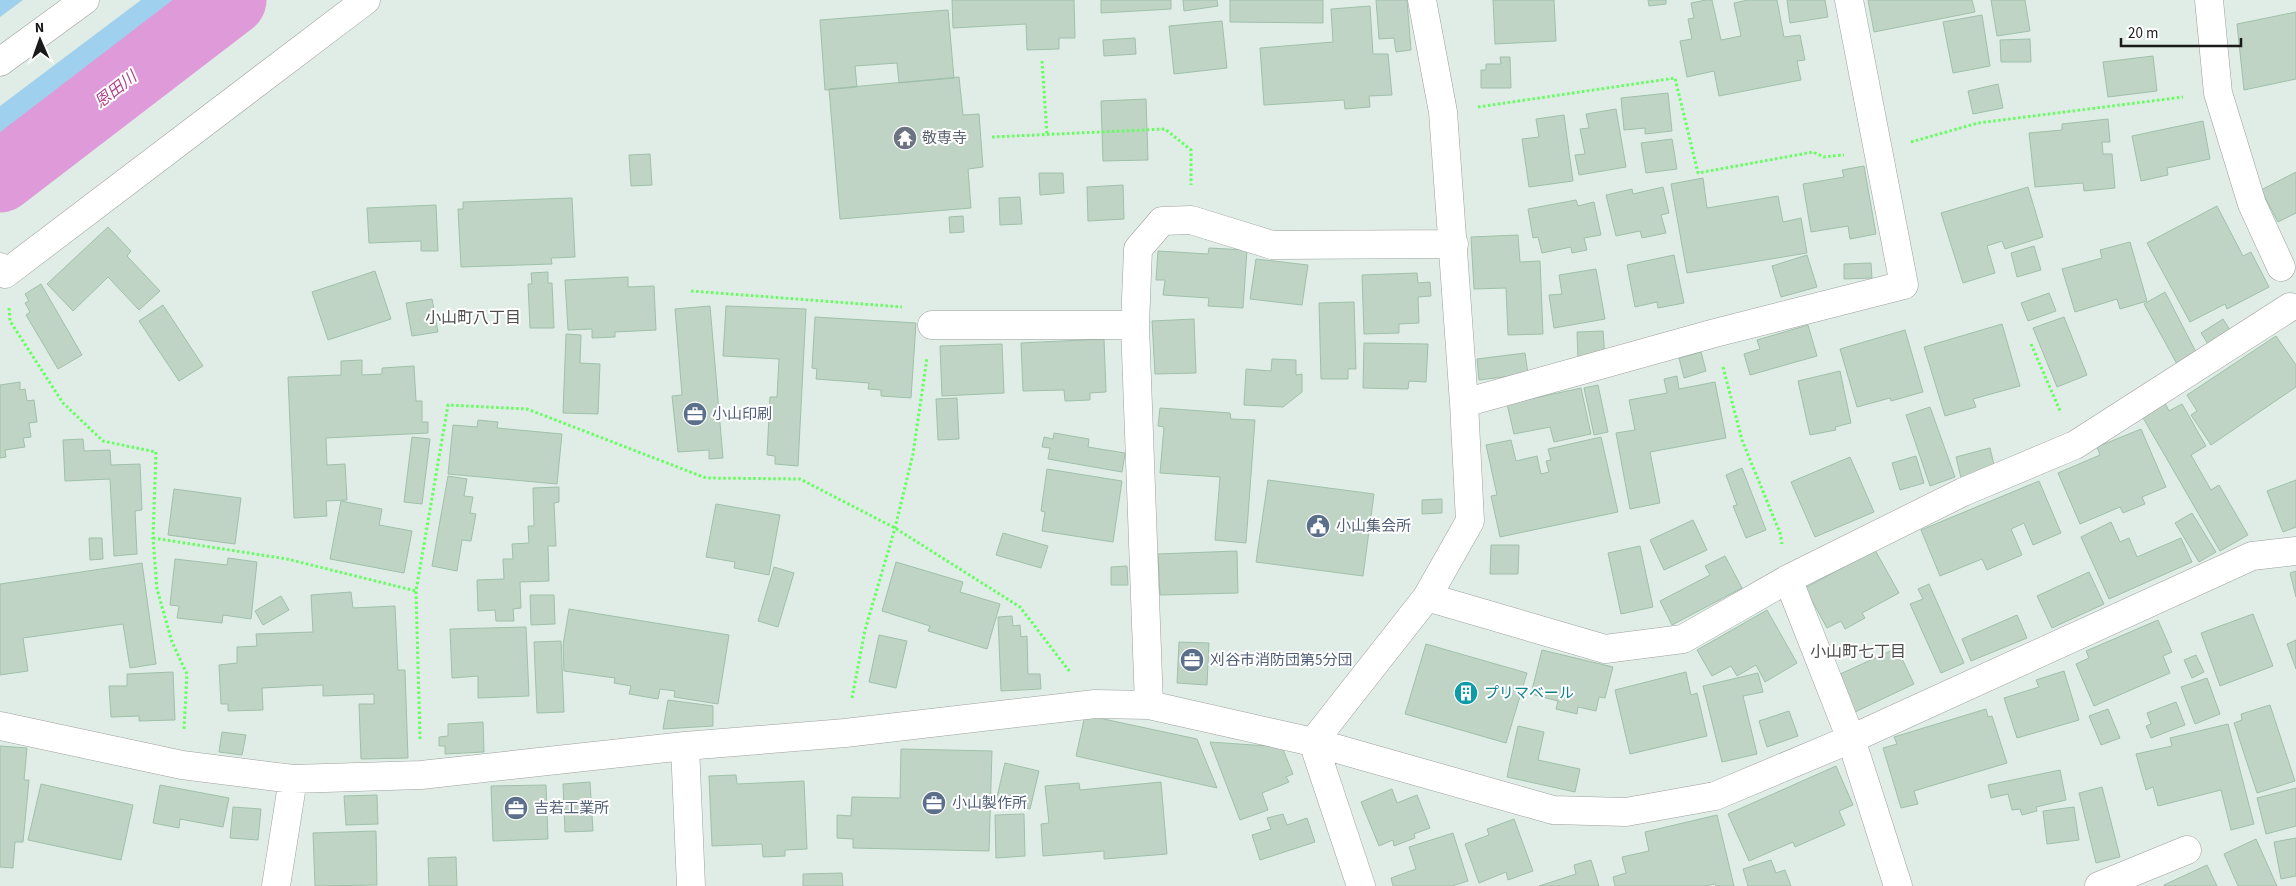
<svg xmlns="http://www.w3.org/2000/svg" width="2296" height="886" viewBox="0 0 2296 886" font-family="'Source Sans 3','Noto Sans JP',sans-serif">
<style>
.grass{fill:#9fd0ed}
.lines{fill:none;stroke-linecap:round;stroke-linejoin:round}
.river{stroke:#df9bd9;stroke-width:71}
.building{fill:#bfd4c5;stroke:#a0c0aa}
.street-casing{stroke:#9f9f9f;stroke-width:29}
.path{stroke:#64ff5e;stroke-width:3;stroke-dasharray:2.5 2.5;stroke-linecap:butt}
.street{stroke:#fff;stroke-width:28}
.labels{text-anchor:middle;stroke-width:4;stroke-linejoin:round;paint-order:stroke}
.worship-label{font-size:15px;fill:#5b616d;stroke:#fff;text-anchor:start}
.service-label{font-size:15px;fill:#4e5e75;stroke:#fff;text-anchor:start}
.culture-label{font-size:15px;fill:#0d838f;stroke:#fff;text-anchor:start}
.water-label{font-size:16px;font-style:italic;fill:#b04188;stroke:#fff}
.neighbourhood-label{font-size:16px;fill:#4e4e4e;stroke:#fff}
</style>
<rect width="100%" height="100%" fill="#dfede6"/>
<path class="grass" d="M0 0H23L0 17Z
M141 0H180L0 138V106Z"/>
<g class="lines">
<path class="river" d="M0 177 231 0"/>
</g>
<path class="building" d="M952 0H1074L1075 38H1059V49L1027 50 1026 24 953 28Z
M1101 0H1171V9L1101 13Z
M1183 0H1217L1218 6 1184 11Z
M1230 0H1323V23L1230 22Z
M1376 0H1407L1411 50 1396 52 1394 38 1379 39Z
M1493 0H1554L1556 41 1495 44Z
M1648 0H1666V4L1649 6Z
M1706 0H1712L1721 40 1741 36 1734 3 1748 0H1777L1784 37 1800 35 1805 60 1797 61 1801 80 1719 96 1714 71 1687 77 1680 41 1692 39 1688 19 1694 18 1691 3Z
M1787 0H1825L1828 17 1790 23Z
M1868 0H1972L1975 12 1874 32Z
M1991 0H2025L2030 31 1997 36Z
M1370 6 1373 54H1388L1392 95 1369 96 1370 107 1345 109 1344 100 1264 105 1260 48 1333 42 1331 9Z
M948 10 954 78 899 83 897 63 855 66 857 87 825 90 820 20Z
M2296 12V79L2244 90 2237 24Z
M1982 15 1990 66 1953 73 1943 22Z
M1222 21 1227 68 1174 74 1169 26Z
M1135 38 1136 54 1104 56 1103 40Z
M2030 39 2031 62H2001L2000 40Z
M2153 56 2157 91 2108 97 2103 62Z
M1500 57H1510L1511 88H1481V70H1486V64H1501Z
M959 77 963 115 979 114 983 167 968 169 971 208 840 219 829 89Z
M1998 84 2003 108 1973 114 1968 91Z
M1668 93 1672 131 1645 134V128L1624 130 1621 98Z
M1146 99 1148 160 1103 161 1101 101Z
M1616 109 1626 167 1579 175 1575 155 1585 154 1580 129 1589 128 1586 114Z
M1564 115 1573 181 1529 187 1522 139 1539 137 1536 119Z
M2108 119 2110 142H2102L2103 154H2112L2115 188 2084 191 2083 183 2035 187 2029 133 2062 130V124Z
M2203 121 2210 159 2167 168 2168 175 2141 181 2132 136Z
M1672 139 1677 169 1646 173 1641 143Z
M650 154 652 185 631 186 629 155Z
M1864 166 1876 234 1850 239 1848 226 1811 232 1803 184 1844 177 1842 170Z
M2296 172V213L2278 222 2261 190Z
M1039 173H1063L1064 193 1040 195Z
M1703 178 1707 208 1778 196 1783 222 1801 218 1807 253 1687 273 1671 184Z
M1123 185 1124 219 1088 221 1087 187Z
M1663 187 1669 213 1661 215 1666 233 1642 238 1640 231 1616 236 1606 195 1632 189 1633 194Z
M2028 187 2043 237 2005 249 2002 241 1987 246 1995 273 1963 283 1941 213Z
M1020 197 1022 224 1000 225 999 198Z
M572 198 575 257 551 258 552 264 461 267 458 209H463V202Z
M1576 200 1578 206 1594 202 1601 235 1584 238 1587 250 1572 253 1571 247 1542 253 1538 237 1533 238 1528 209Z
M436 205 438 251H421V241L369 243 367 208Z
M2217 206 2243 256 2251 252 2269 287 2227 309 2225 304 2190 322 2147 243Z
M963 216 964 232 950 233 949 217Z
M108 227 131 251 127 256 160 291 139 310 108 277 73 311 47 284Z
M1518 235 1520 262 1540 261 1543 334 1508 335 1506 288 1474 289 1471 237Z
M2130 242 2147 301 2120 309 2117 299 2075 312 2062 269 2102 258 2100 250Z
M2034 246 2041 270 2017 277 2011 253Z
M1209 248 1247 250 1243 308 1208 306 1209 298 1163 295 1165 280H1156L1158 251 1208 254Z
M1674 255 1684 303 1658 308 1657 302 1635 307 1627 265Z
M1807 255 1817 287 1781 297 1772 266Z
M1256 259 1308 265 1302 305 1250 299Z
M1871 263 1872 278 1844 279V264Z
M1596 269 1605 319 1554 328 1549 295 1562 294 1559 275Z
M375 271 391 319 328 340 312 292Z
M548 272V283H552L554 328H530L528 284H532L531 273Z
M1417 273 1418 283 1430 282 1431 296 1418 297 1419 323 1399 324V333L1364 334 1362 275Z
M628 277V287L654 286 656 330 615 332V337L592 338V329L568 330 565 280Z
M41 284 82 355 58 369 26 315 30 312 25 303 29 301 25 294Z
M2165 292 2197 354 2177 364 2144 304Z
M2049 293 2056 311 2028 321 2021 303Z
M432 299 438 332 412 336 406 303Z
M1354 302 1356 369H1348V379H1321L1319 303Z
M163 305 203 366 179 381 139 321Z
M710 306 723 458 709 459V450L678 452 672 396 682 395 675 309Z
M726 306 806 309 798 466 775 464V456L767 455 770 397H777L779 359 723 356Z
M815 317 916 323 911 398 881 396V390L868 389 869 383 816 379 817 369 812 368Z
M2064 317 2087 375 2057 387 2033 328Z
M1194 319 1196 373 1155 374 1152 321Z
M2223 319 2232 333 2210 347 2201 333Z
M2002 324 2020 386 1973 399 1976 407 1945 416 1924 347Z
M1808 325 1817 356 1750 375 1744 354 1760 349 1757 340Z
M1905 330 1923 392 1891 401 1890 398 1857 407 1840 349Z
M1603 331 1605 358 1578 359 1577 332Z
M566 334 581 335 580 363 600 364 598 414 563 413Z
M2276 336 2296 365V387L2211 445 2191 415 2197 411 2187 395Z
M1104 339 1106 392 1090 393V400L1065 401 1064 390 1023 391 1021 343Z
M1364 343 1428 344 1426 382 1409 381 1408 389 1363 388Z
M1002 344 1004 393 942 396 940 346Z
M1701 352 1706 371 1684 378 1679 358Z
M1525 353 1528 374 1479 380 1477 359Z
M1272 359 1296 360V375L1302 374V392L1283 407 1244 405 1246 369 1271 371Z
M362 360V375L382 374V368L414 366 416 401H422V422H428V433L326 438 327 465 345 464 347 500 326 501 327 516 294 518 288 377 341 375V361Z
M1840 371 1851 423 1835 427 1836 430 1810 435 1798 381Z
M1677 376 1679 389 1715 382 1726 438 1650 452 1660 503 1630 509 1616 433 1635 430 1629 400 1667 393 1664 379Z
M20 382V390L25 389 27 401 34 400 37 422 29 423 31 437 23 438 25 447 5 450 6 457 0 458V385Z
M1598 385 1608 432 1594 435 1584 388Z
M1581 388 1591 434 1554 442 1550 427 1514 434 1507 404Z
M957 398 959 439 938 440 936 399Z
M2165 403 2169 411 2182 404 2206 446 2191 455 2211 490 2219 485 2248 535 2220 551 2142 416Z
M1930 407 1955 477 1930 486 1906 415Z
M1160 408 1230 413 1231 419 1255 420 1246 543 1215 540 1220 477 1160 473 1164 427 1158 426Z
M478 420 498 422 497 428 562 434 557 484 448 474 453 425 477 427Z
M2141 429 2166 487 2142 497 2145 504 2123 513 2120 507 2080 524 2058 473 2100 455 2097 447Z
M1054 433 1089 439 1088 447 1125 453 1122 472 1048 459 1050 448 1042 447 1044 437 1053 439Z
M412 437 430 439 422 504 404 502Z
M1601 437 1618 512 1500 537 1491 496 1497 495 1486 445 1511 440 1516 461 1537 456 1541 474 1549 472 1546 461 1551 460 1548 449Z
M83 439 84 451 110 450 111 465 140 464 142 510 135 511 137 554 114 556 110 479 65 481 63 440Z
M1990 448 1995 469 1961 478 1956 457Z
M1916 456 1924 483 1900 490 1892 463Z
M1850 457 1874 512 1815 537 1791 482Z
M1742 468 1766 530 1746 538 1733 506 1737 505 1726 475Z
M1047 469 1122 481 1113 542 1042 531 1045 512 1041 511Z
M448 476 467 479 464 496 473 497 470 513 476 514 471 541 462 540 457 571 432 566Z
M1268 480 1374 494 1363 576 1256 562Z
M2296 480V527L2283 532 2267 491Z
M2039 481 2061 533 2033 545 2024 523 2011 529 2022 555 1987 570 1982 559 1940 576 1921 530Z
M559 487V502L554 503 556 546H548L549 581 520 582 521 608 513 609 514 621H496L495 610 478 611 477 580 504 579 503 559H513L512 544 529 543 528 526H534L533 488Z
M174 489 241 498 235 544 168 535Z
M1442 499V513L1422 514V500Z
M341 501 382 509 379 525 412 531 404 573 330 559Z
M716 504 780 515 769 575 734 568 735 562 706 557Z
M2192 513 2216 552 2199 562 2175 523Z
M1693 520 1707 550 1664 570 1650 540Z
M2111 522 2120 542 2129 538 2137 557 2181 538 2192 562 2109 599 2081 537Z
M1003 533 1048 546 1041 568 996 555Z
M89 538H102L103 559 90 560Z
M1491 545H1519L1518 574H1490Z
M1640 546 1653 607 1621 614 1608 553Z
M1875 550 1899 593 1862 613 1865 618 1845 629 1841 621 1827 628 1805 588Z
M1237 551 1238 593 1160 595 1158 554Z
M1725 556 1742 588 1672 625 1660 601 1710 575 1705 566Z
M228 558 257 562 251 619 223 615 222 623 177 618 179 606 170 605 175 559 227 565Z
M896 562 963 582 960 592 1000 604 987 649 928 631 930 626 882 611Z
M142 563 156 664 130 668 123 624 23 638 28 671 0 675V584Z
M1127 566 1128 585H1111V567Z
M774 567 794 573 778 627 758 621Z
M2296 571V597L2290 573Z
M2089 572 2104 604 2052 628 2037 596Z
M1929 584 1964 663 1941 673 1910 604 1923 599 1918 589Z
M351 592 353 608 395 606 398 670H405L408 758 361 759 359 704H374V694L323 696V685L262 688 263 710 228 711V704H221L219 665 237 663V647L257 646 256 634 313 632 311 595Z
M530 595H554L555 624 531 625Z
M281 596 289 610 263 625 255 611Z
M569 609 729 635 718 704 674 697 675 691 660 689 658 699 629 694 631 686 614 683 615 678 564 671 563 645Z
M1767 610 1797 663 1765 682 1756 665 1737 676 1731 666 1712 676 1697 650Z
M2253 614 2273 666 2220 686 2201 633Z
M2017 615 2027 638 1971 661 1962 639Z
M1012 616 1013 626 1020 625 1021 637 1027 636 1028 674H1040L1041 689 1001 691 998 617Z
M2158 620 2172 652 2163 656 2170 673 2094 706 2076 664 2089 658 2086 651Z
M526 627 529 696 478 698V676L452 678 450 629Z
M879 635 907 641 896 688 869 682Z
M2296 640V669L2287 644Z
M561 641 564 712 537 713 534 642Z
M1179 642 1209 643 1207 685 1177 683Z
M1426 644 1527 673 1506 743 1405 714Z
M1897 648 1914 684 1855 712 1838 675Z
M1542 650 1613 667 1605 698 1599 697 1596 711 1578 707 1577 714 1556 709 1558 701 1531 694Z
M2196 655 2204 672 2192 678 2184 660Z
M2064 671 2079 720 2017 738 2004 698 2039 687 2036 680Z
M173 672 175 720 139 721V716L111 717 109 686H127V674Z
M1686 672 1691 695 1697 693 1707 736 1630 754 1615 690Z
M1758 673 1763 692 1743 696 1757 754 1722 762 1703 686Z
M2207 678 2220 714 2195 724 2181 687Z
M668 700 713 706V726L663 729Z
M2176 702 2185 725 2151 738 2146 726 2151 724 2147 713Z
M2270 705 2295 781 2257 793 2234 723 2242 720 2241 714Z
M1986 709 1988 717 1992 716 2007 763 1914 791 1918 804 1901 808 1883 748 1897 744 1894 737Z
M2108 709 2120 738 2101 745 2089 716Z
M1789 711 1798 736 1767 747 1759 721Z
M1085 715 1197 739 1217 788 1076 756Z
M483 722 484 752 445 754V746H439V737L448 736V724Z
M2228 724 2254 824 2231 830 2221 790 2158 806 2153 787 2146 790 2136 754 2172 746 2170 738Z
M1518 726 1544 732 1538 760 1580 769 1575 792 1507 777Z
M222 732 246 735 242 755 219 752Z
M1210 742 1282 747 1293 774 1286 777 1289 782 1262 793 1268 810 1240 820Z
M0 746 27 748 24 780H29L23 842H15L13 868 0 867Z
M901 749 992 751 989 851 853 848V839L837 838V815L851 816 852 797 900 798Z
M1005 763 1039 771 1030 809 996 801Z
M1836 766 1853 805 1839 811 1845 825 1795 847 1793 842 1749 861 1728 814Z
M2060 770 2066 800 2036 807 2037 811 2022 815 2020 809 2012 810 2008 794 1991 798 1988 785Z
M736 775 737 784 804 781 807 849 785 850V856L763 857 762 844 712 846 709 776Z
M590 782 593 831 565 832 563 784Z
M1161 782 1167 854 1104 859V851L1043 856 1041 824 1049 823 1045 786 1079 783 1080 790Z
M41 784 133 805 121 860 28 840Z
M160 785 229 798 223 827 180 819 179 828 153 823Z
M546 785 548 839 493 841 491 786Z
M2102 787 2120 857 2096 863 2079 793Z
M2296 788V826L2266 834 2257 798Z
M1392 789 1397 803 1417 795 1430 828 1414 834 1415 838 1394 846 1393 840 1379 846 1361 802Z
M377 795 378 824 346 825 344 796Z
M233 807 261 809 258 840 230 838Z
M2074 807 2079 840 2047 844 2043 811Z
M1024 814 1025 856 996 858 995 815Z
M1283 814 1287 825 1307 818 1315 842 1260 860 1252 835 1271 829 1267 818Z
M1717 815 1734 886H1716L1715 884 1705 886H1615L1613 877 1626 873 1622 857 1649 851 1645 832Z
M1514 819 1533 871 1508 880 1506 872 1479 883 1465 844 1489 835 1487 829Z
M376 831 377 885 315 886 313 833Z
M1453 833 1468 881 1452 886H1393L1391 878 1416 869 1409 847Z
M2296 838V876L2281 879 2274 842Z
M2256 839 2277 886H2238L2224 854Z
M456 857 457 886H429L428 858Z
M1591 860 1599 886H1539L1576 874 1574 865Z
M1771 860 1776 873 1785 870 1791 886H1748L1743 869Z
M2207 865 2217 886H2164V885Z
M842 873 843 886H803V874Z"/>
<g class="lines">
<g class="street-casing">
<path id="street" d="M2209 0 2218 93 2252 204 2281 267
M0 62 85 0
M0 267 5 274 366 0
M932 325H1135L1149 705
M1135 325 1138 249 1162 221 1191 220 1272 245 1454 244
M1464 403 1715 333 1904 285 1849 0
M1788 579 1851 739 1898 886
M1427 597 1605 649 1683 639 1788 579 1963 492 2075 445 2290 307
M0 726 182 765 293 779
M1313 742 1427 597 1470 521 1464 403 1443 112 1422 0
M1313 742 1361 886
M685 746 691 886
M276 886 293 779 421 775 685 746 845 733 1095 704 1149 705 1313 742 1553 810 1626 812 1715 796 1851 739 2252 556 2296 551
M2099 886 2187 850"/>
</g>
<path class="path" d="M1042 61 1047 135
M1478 107 1675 78 1698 173 1813 152 1824 157 1844 155
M992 137 1165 129 1191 150V185
M1911 142 1978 123 2183 97
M691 291 902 307
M9 308 10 321 63 403 103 441 156 452 153 538 157 589 172 642 187 674 184 730
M2031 344 2061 413
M1723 367 1742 440 1780 533 1782 544
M153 538 287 559 416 591
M852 698 865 630 895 528 913 454 927 358
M420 739 416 591 448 405 527 409 706 478 800 479 895 528 1020 607 1070 672"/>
<use href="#street" class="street"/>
</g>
<defs>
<g id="temple-disc" transform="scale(1.25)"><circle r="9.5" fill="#6b7280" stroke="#fff"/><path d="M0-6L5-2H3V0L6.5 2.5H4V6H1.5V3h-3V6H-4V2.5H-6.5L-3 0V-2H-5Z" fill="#fff"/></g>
<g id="office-disc" transform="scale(1.25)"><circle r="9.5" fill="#5c6f8a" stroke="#fff"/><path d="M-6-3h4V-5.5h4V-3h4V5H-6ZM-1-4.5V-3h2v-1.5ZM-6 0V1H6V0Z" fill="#fff"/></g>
<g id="civic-disc" transform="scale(1.25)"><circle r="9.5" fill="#5c6f8a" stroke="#fff"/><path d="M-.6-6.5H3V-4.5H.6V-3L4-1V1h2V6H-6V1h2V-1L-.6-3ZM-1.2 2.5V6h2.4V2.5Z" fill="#fff"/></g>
<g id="building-disc" transform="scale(1.25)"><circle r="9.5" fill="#0f9aa8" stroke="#fff"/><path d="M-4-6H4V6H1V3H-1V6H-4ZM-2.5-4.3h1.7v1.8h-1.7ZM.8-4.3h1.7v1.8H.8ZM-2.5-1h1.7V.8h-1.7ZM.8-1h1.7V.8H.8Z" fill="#fff"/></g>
</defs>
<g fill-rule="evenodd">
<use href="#temple-disc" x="905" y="138"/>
<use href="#office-disc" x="695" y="414"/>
<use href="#civic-disc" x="1318" y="526"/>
<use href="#office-disc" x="1192" y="660"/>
<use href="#building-disc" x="1466" y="693"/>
<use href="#office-disc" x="934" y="803"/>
<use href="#office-disc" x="516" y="808"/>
</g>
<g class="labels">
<g class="worship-label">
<text x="922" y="143">敬専寺</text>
</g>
<g class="service-label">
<text x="712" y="419">小山印刷</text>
<text x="1336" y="531">小山集会所</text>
<text x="1210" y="665">刈谷市消防団第5分団</text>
<text x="952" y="808">小山製作所</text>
<text x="534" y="813">吉若工業所</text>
</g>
<g class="culture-label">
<text x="1484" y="698">プリマベール</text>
</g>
<g class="water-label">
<text transform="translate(115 89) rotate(-38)" y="6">恩田川</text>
</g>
<g class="neighbourhood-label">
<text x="473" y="323">小山町八丁目</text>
<text x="1858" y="657">小山町七丁目</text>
</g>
</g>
<g transform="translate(40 40) rotate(358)" stroke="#ffffff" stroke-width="4" paint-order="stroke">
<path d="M0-4L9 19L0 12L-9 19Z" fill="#1b1b1b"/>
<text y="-8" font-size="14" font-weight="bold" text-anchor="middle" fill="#1b1b1b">N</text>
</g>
<path d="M2121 38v8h120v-8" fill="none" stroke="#1b1b1b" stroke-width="2.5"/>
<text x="2128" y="38" font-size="15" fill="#1b1b1b" stroke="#ffffff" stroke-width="4" paint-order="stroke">20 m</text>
</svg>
